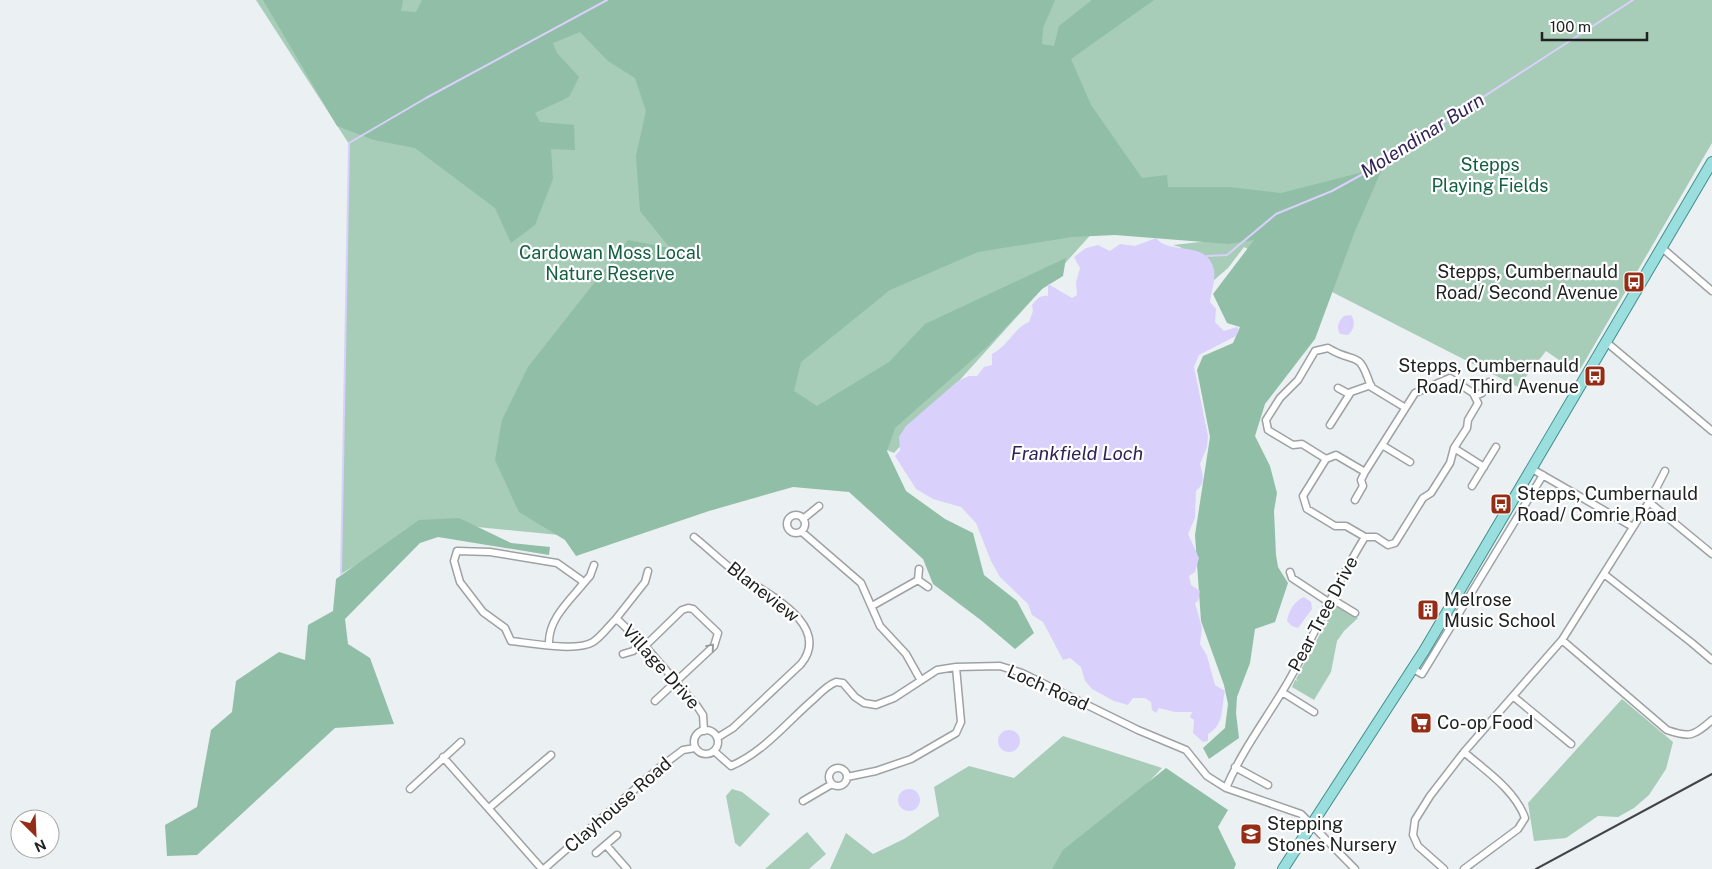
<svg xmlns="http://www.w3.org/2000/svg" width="1712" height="869" viewBox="0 0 1712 869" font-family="'Public Sans',sans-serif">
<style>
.green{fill:#a7ccb8}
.forest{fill:#91bea6}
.water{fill:#d9d1fb}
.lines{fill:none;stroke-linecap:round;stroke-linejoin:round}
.stream{stroke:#d9d1fb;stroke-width:2}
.minor-casing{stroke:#9ea2a4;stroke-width:9}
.primary-casing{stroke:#438f8e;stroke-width:12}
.minor{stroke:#fff;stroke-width:6}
.primary{stroke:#9adfde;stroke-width:10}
.rail{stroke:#424445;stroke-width:2}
.oneway{stroke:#9b9c9c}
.labels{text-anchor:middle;stroke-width:4.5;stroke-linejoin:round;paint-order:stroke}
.park-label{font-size:18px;fill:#146042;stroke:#fff}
.poi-label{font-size:18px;fill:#202222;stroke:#fff;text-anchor:start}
.street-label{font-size:18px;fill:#202222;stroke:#fff}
.water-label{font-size:19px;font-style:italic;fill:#322356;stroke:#fff}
</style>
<rect width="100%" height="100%" fill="#ebf0f2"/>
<path class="green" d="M256 0H1712V143L1578 373 1546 351 1518 387 1244 247 1228 268 1213 281 1214 271 1180 247 1173 245 1227 239 1132 189 894 453 836 429 610 540 427 522 341 574 349 144Z
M1336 604 1358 618 1344 631 1337 641 1331 672 1314 700 1292 687 1295 680 1298 681 1296 679 1326 623H1329L1327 621Z
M1622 699 1673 742 1666 769 1649 795 1634 808 1618 817 1598 816 1566 838 1534 841 1528 803Z
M1063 736 1162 768 1066 869H830L846 833 873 854 904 839 939 816 934 787 969 766 1014 778Z
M732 789 742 792 770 814 740 847 735 843 726 796Z
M807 832 826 854 809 869H765Z"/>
<path class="forest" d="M263 0H403L401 11 416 12 422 0H1055L1043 28 1042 44 1054 46 1059 26 1092 0H1154L1071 59 1091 105 1142 178 1167 175 1168 187H1229L1281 193 1383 167 1355 231 1315 339 1265 404 1255 436 1270 466 1277 493 1274 511 1276 555 1278 567 1288 583 1275 622 1255 629 1250 663 1237 697 1236 713 1239 738 1209 759 1203 748 1225 728 1228 704 1224 685 1201 621 1195 535 1210 437 1197 370 1203 356 1233 343 1240 327 1227 323 1213 294 1254 240 1229 244 1115 235 1072 237 978 252 890 290 801 362 794 391 817 406 889 362 925 324 1066 258 1063 276 1042 289 989 345 895 428 887 451 906 491 945 519 973 533 984 575 1017 601 1034 633 1015 649 982 621 933 584 923 559 849 492 793 487 709 511 576 556 565 540 519 512 495 460 502 420 528 367 628 240 670 248 640 211 636 156 646 111 635 78 608 61 580 32 553 43 557 53 579 77 569 97 535 113 540 122 574 125 575 150 551 149 553 179 535 225 511 243 495 208 415 148 374 140 337 126Z
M459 518 511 543 550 547 549 555 438 537 420 543 345 619 348 644 370 658 394 724 335 728 197 855 167 856 165 825 197 807 211 730 232 712 236 681 279 652 305 660 308 625 333 611 336 579 419 520Z
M1166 768 1228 810 1218 827 1236 864 1234 869H1052L1063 850Z"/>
<path class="water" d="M1156 238C1171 256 1207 239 1214 270 1216 279 1211 292 1210 302L1216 309 1215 322 1224 331 1237 327 1239 330 1236 336 1199 355 1194 367 1208 436 1207 447 1200 464C1203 475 1206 483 1196 491L1195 518 1188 534 1199 558 1195 572 1189 576 1191 585 1200 591 1198 601 1195 603 1202 628 1200 644 1207 656 1215 685 1225 691C1221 708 1225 724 1208 734V741L1203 742 1193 733 1194 720 1190 717 1192 712H1175L1159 708 1156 713 1152 710 1151 702 1145 698H1133L1128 705 1114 701 1092 689 1085 681 1081 667 1070 658 1063 660 1043 622 1032 615 1028 604 1000 577 991 561 976 523 961 507 933 499 916 489 895 456 900 450 899 437 906 426 958 381 969 376H977L984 367 992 365V354C1009 345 1014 328 1029 322L1033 311 1032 305C1037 299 1040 295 1048 296V284L1072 298 1077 295 1076 282 1080 268 1074 257 1086 248 1098 245 1110 251 1120 244 1135 246Z
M1351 315C1356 322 1354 330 1348 335L1340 334C1336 327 1338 322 1344 316Z
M1304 597 1311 602 1312 609 1298 628 1292 626 1287 621C1288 612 1295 600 1304 597Z
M998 741a11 11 0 1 1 22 0a11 11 0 1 1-22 0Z
M898 800a11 11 0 1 1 22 0a11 11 0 1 1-22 0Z"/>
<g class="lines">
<path class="stream" d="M1207 256 1227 255 1276 214 1332 191 1372 169 1633 0
M341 574 349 143 426 98 607 0"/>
<g class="minor-casing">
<path id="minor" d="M1661 247 1712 291
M1605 341 1712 431
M1450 378 1473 393 1478 403 1468 420 1467 428 1454 448 1450 463 1431 493 1423 498 1395 543 1388 545 1376 537H1365L1346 526H1335L1307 509 1303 496 1326 459 1336 455 1365 472 1415 393Z
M1338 388 1349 394
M1475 396 1482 393 1489 382
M1330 425 1351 392 1371 385
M1382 445 1410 462
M1454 448 1484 467
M1326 459 1302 444 1293 445 1268 430 1266 420 1280 398 1298 380 1315 351 1328 348C1357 366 1358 347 1371 387L1404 407
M1532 469 1633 527
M1472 486 1496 447
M1355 500 1363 486 1361 480 1365 472
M1649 502 1712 554
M787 524a9 9 0 1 1 18 0a9 9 0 1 1-18 0Z
M803 519 819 506
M802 532 861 583 880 626 906 654 920 679
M694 537C709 549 723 563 738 574 765 593 833 624 801 664L733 728 717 738
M919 569 918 580 928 587
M1290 572 1292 578 1330 603
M1604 574 1692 643 1712 660
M583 584 590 576 594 565
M1332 599 1355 613
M872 606 918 580
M615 620 645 582 648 571
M1562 640 1667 730C1690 738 1694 736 1712 720
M549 644C548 620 568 602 583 584L581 580 557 563 490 552 457 551 454 561 460 582 483 612 505 628 511 641C530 643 577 652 593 642 601 637 608 627 615 620L619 621 645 646 697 706 703 715 704 731
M645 646 682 610 688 608 693 609 718 633 714 646 655 701
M623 654 633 651 642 642
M1413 669 1422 674 1543 475
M1282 692 1314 712
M1514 697 1571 744
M694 742a12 12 0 1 1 24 0a12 12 0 1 1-24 0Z
M714 751 731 766C764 752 788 721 815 698 821 692 828 685 836 682L843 683 855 697 864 703 876 705 894 698 937 670 956 667 1000 666 1022 673 1138 730 1186 750 1207 776 1226 788 1301 814 1355 869
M1464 752C1486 771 1515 790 1525 818L1518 829 1464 869
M443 757 542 869
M1235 767 1268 785
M829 777a9 9 0 1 1 18 0a9 9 0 1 1-18 0Z
M847 777 876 771 911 759 956 733 961 722 956 667
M1226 788C1242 750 1267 718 1288 682 1315 635 1336 583 1365 537
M410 789 461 742
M803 801 832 784
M489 808 551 755
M606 845 627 869
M596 853 617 835
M544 869 659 768 683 750 695 748
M1444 869 1418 846 1413 835 1415 820 1430 796 1464 752 1562 640 1649 502 1665 471"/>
</g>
<g class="primary-casing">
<path id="primary" d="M1283 869 1424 651 1712 162"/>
</g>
<use href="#minor" class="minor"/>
<use href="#primary" class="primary"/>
<path class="rail" d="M1536 869 1712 774"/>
</g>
<defs><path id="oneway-chevron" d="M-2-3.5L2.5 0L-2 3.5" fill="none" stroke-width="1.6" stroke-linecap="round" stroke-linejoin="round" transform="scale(1.25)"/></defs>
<use class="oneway" href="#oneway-chevron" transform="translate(711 647) rotate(-50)"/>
<defs>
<g id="bus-square" transform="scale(1.125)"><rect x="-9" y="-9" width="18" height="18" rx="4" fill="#952d16" stroke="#fff"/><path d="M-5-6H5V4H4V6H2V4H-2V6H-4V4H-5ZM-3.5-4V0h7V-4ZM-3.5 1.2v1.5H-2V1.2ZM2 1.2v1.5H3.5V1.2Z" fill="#fff"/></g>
<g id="building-square" transform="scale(1.125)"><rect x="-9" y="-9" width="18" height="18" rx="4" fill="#952d16" stroke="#fff"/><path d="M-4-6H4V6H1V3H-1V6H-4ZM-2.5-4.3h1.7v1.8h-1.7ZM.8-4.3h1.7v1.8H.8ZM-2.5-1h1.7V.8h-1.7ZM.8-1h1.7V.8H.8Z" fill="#fff"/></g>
<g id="supermarket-square" transform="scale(1.125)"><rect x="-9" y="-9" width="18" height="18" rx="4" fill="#952d16" stroke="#fff"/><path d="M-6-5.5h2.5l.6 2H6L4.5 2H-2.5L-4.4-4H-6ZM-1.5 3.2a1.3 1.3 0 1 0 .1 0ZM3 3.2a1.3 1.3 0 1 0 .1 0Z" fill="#fff"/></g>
<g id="school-square" transform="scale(1.125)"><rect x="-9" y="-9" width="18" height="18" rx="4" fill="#952d16" stroke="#fff"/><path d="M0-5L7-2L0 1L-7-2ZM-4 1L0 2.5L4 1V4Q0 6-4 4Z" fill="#fff"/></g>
</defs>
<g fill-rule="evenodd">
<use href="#bus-square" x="1634" y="282"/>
<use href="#bus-square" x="1595" y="376"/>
<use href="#bus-square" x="1501" y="504"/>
<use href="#building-square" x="1428" y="610"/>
<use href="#supermarket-square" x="1421" y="723"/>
<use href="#school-square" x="1251" y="834"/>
</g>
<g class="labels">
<g class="park-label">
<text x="1490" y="171">Stepps<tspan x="1490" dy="21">Playing Fields</tspan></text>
<text x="610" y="259">Cardowan Moss Local<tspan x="610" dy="21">Nature Reserve</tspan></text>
</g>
<g class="poi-label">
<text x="1618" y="278" text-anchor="end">Stepps, Cumbernauld<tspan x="1618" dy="21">Road/ Second Avenue</tspan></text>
<text x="1579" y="372" text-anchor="end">Stepps, Cumbernauld<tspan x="1579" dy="21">Road/ Third Avenue</tspan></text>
<text x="1517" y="500">Stepps, Cumbernauld<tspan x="1517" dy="21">Road/ Comrie Road</tspan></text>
<text x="1444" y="606">Melrose<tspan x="1444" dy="21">Music School</tspan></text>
<text x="1437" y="729">Co-op Food</text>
<text x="1267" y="830">Stepping<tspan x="1267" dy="21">Stones Nursery</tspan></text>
</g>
<g class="street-label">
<text transform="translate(763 592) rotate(38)" y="6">Blaneview</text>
<text transform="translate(1323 614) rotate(-62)" y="6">Pear Tree Drive</text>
<text transform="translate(661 667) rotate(48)" y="6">Village Drive</text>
<text transform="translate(1048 688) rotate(24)" y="6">Loch Road</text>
<text transform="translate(618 805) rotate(-41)" y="6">Clayhouse Road</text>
</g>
<g class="water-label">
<text transform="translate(1422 135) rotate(-32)" y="7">Molendinar Burn</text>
<text x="1077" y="460">Frankfield Loch</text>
</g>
</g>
<g transform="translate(35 834) rotate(156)"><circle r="24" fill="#ffffff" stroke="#a6a7a7"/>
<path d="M0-4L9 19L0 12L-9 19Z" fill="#952d16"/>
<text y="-8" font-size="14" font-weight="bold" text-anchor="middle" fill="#202222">N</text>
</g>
<path d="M1542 32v8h105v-8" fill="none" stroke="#202222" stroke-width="2.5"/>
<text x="1550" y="32" font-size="15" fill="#202222" stroke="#ffffff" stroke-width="4" paint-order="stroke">100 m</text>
</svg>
